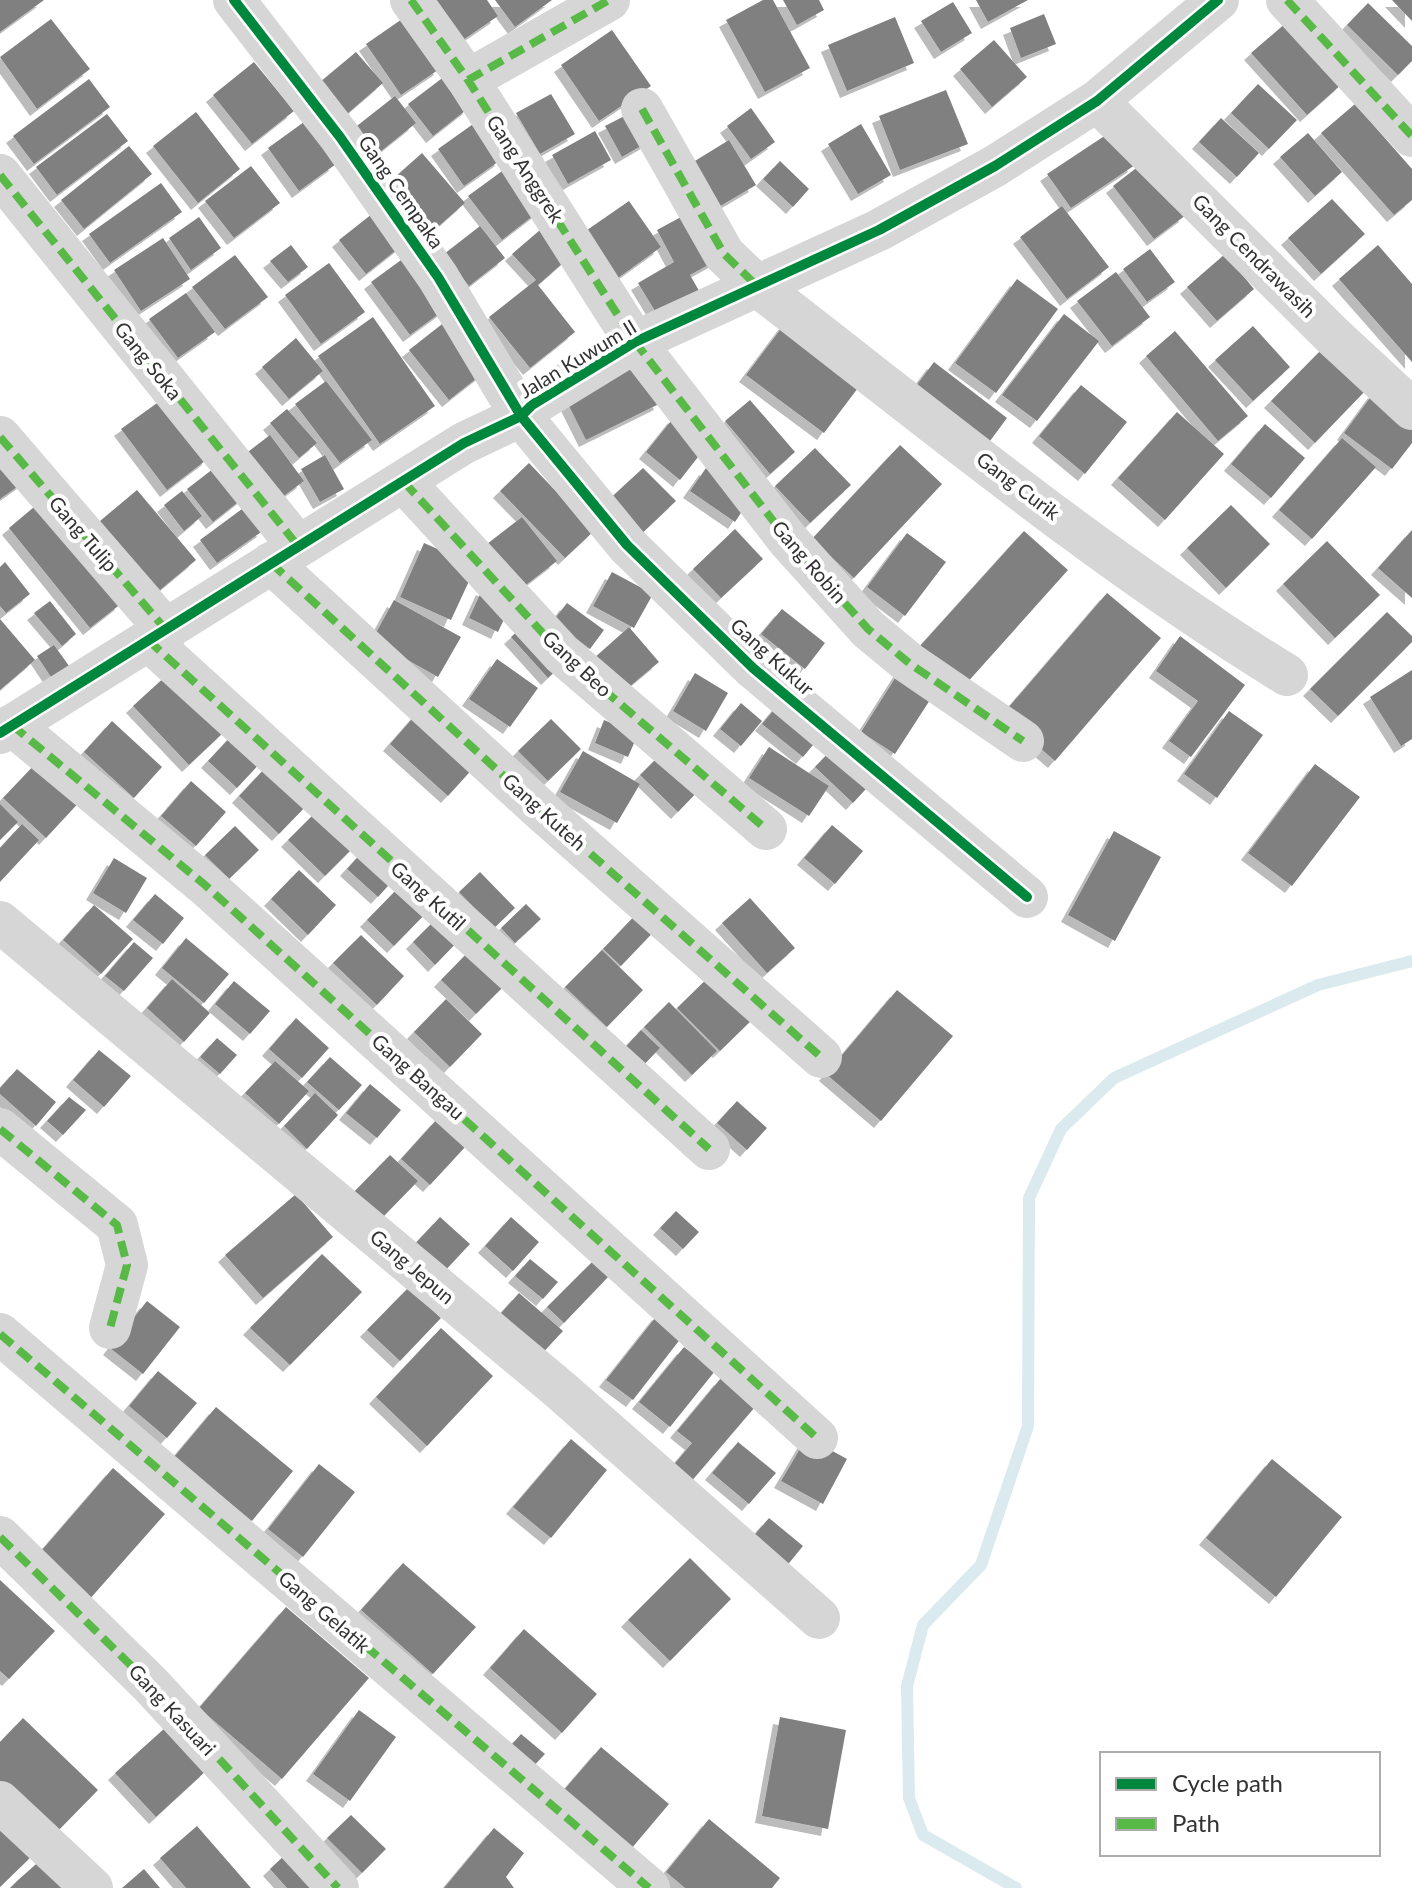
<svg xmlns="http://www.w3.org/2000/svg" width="1412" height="1888" viewBox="0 0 1412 1888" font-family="Lato,sans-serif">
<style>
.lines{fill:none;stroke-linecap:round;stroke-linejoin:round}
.stream{stroke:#daeaef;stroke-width:12}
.building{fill:#808080;filter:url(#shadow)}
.minor{stroke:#d6d6d6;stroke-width:42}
.quiet{stroke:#58b947;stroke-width:8;stroke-dasharray:16 8;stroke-linecap:butt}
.cycleway-casing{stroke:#fff;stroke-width:15}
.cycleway{stroke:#00873e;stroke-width:10}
.labels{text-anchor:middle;stroke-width:8;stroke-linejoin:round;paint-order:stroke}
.street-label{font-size:20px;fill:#323232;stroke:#fff}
</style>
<defs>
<filter id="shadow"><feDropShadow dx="-7" dy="7" stdDeviation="0" flood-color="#0004"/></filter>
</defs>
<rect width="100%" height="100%" fill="#fff"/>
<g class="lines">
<path class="stream" d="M1016 1888 923 1835 909 1798 907 1686 923 1625 981 1565 1028 1426 1029 1198 1061 1129 1114 1078 1318 985 1412 961"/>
</g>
<path class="building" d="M0 0H44L0 32Z
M434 0H487L498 16 463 40Z
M495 0H552L515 27Z
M763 0H773L810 68 765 92 726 20Z
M783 0H819L824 10 797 25Z
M976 0H1028L988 22Z
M1392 0H1412V21Z
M953 2 972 33 941 52 921 21Z
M1368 3 1412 46V61L1398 75 1347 25Z
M1044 14 1056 44 1021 58 1010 28Z
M405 17 441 68 401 95 366 44Z
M895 17 914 63 847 91 828 45Z
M51 19 90 69 37 109 0 57Z
M1287 22 1343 83 1307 115 1251 53Z
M612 30 651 86 599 121 561 65Z
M994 40 1027 77 992 107 960 69Z
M356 52 383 83 347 114 320 82Z
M254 62 294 111 252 144 213 95Z
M445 76 470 107 433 136 408 104Z
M89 79 110 107 34 164 13 136Z
M1258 84 1297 120 1269 149 1231 113Z
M946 90 968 144 900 170 879 116Z
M551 94 575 134 540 154 516 113Z
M395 96 416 123 375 156 353 129Z
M1355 104 1412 169V200L1394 215 1321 133Z
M751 108 775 142 751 159 727 126Z
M636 110 653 139 622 157 605 126Z
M196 112 240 169 198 203 153 146Z
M107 114 128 141 57 195 36 167Z
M1221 118 1259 153 1237 177 1199 142Z
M304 122 336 164 299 191 268 148Z
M476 122 502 159 464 186 438 149Z
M861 124 891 175 858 194 828 144Z
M595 131 611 160 568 184 552 155Z
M1112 131 1135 165 1071 208 1047 174Z
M1308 133 1342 172 1315 196 1280 157Z
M729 140 756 185 717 208 690 164Z
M129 146 152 174 84 229 61 200Z
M422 153 465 203 430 234 386 185Z
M780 161 809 189 793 207 763 179Z
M1144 162 1186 215 1154 239 1113 186Z
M251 166 280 203 234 238 205 201Z
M509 166 542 209 502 240 468 196Z
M161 183 182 212 110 263 89 234Z
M1332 199 1365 234 1321 274 1288 238Z
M629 201 661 247 611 283 577 237Z
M1062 206 1109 267 1067 299 1020 237Z
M377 210 404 244 366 274 339 240Z
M692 211 719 259 690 275 702 296 661 321 638 283 674 262 657 230Z
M199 217 221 248 191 270 169 238Z
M547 224 573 254 538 285 575 332 530 368 489 317 536 280 512 254Z
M480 226 505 258 469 286 444 254Z
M163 238 190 279 141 311 114 270Z
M291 245 308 267 288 282 270 261Z
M1378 245 1412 284V362L1339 279Z
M1150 249 1175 282 1147 302 1123 269Z
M412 252 451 305 410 335 371 282Z
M1225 254 1254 289 1217 321 1187 287Z
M235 255 268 297 225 329 192 287Z
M329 263 365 312 321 344 285 295Z
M1116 272 1150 317 1112 346 1077 301Z
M1017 279 1058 309 996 393 955 363Z
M186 293 215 332 178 358 149 319Z
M1064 314 1099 341 1037 421 1002 395Z
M373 317 435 406 380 444 318 356Z
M446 321 486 371 449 400 409 350Z
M786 322 864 380 824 433 746 375Z
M1253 326 1290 367 1253 401 1215 360Z
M1175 331 1248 416 1218 441 1146 356Z
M296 338 323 371 289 399 262 367Z
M1325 346 1368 388 1315 443 1271 401Z
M639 361 661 403 586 440 565 398Z
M934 362 1007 418 990 441 916 386Z
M326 381 372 440 340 463 295 404Z
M1081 385 1127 422 1085 474 1039 436Z
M1375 391 1412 418V443L1392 469 1344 433Z
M164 398 209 458 167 490 121 429Z
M750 400 795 452 770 474 725 421Z
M287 409 317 443 299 458 270 423Z
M1177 412 1224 454 1165 520 1118 478Z
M675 416 709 443 680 480 646 452Z
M1265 424 1305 458 1271 498 1231 464Z
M270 435 304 481 277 501 244 455Z
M1342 438 1376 467 1312 539 1279 510Z
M900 445 942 484 854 578 812 539Z
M815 448 851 485 810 523 775 486Z
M0 451 24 482 0 499Z
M325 455 344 489 320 502 301 469Z
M222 462 247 495 213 522 187 489Z
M529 463 594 531 565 558 500 491Z
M643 468 676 501 637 538 604 504Z
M706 468 750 499 735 522 690 491Z
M137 490 196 560 160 590 100 521Z
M182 491 202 516 184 531 164 505Z
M40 502 122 603 90 628 9 528Z
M1231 505 1270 544 1226 588 1187 548Z
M246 506 264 530 217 563 200 540Z
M522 517 557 561 522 588 487 544Z
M735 529 763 559 721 598 693 569Z
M1412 530V598L1378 568Z
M1024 531 1068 570 965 685 920 646Z
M907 533 946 562 905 616 867 587Z
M1327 541 1380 595 1335 638 1283 584Z
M424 543 476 566 451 620 400 597Z
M5 562 30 594 6 613 0 606V567Z
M612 572 653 594 634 628 593 606Z
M483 588 512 602 498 632 469 618Z
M1107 593 1161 638 1055 761 1002 715Z
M394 600 461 637 438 677 372 640Z
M50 601 76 634 62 646 34 613Z
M567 603 604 630 590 649 553 621Z
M782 609 825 643 805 669 761 634Z
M1387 612 1412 636V642L1338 716 1310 689Z
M0 619 35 660 0 690Z
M529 621 565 662 548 678 511 637Z
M629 627 659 662 623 692 593 659Z
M1180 636 1245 685 1191 757 1169 741 1198 701 1156 671Z
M54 645 72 670 55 683 37 656Z
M497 659 538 688 510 727 469 699Z
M904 664 939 686 895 754 861 732Z
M1412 670V739L1401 746 1370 697Z
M695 673 728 693 706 731 673 711Z
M168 674 224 732 189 765 133 706Z
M782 700 823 733 803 757 762 724Z
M741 703 762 721 741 746 720 729Z
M1229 711 1263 735 1217 798 1184 774Z
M418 712 477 764 448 796 390 744Z
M551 719 581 749 548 781 518 751Z
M604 720 638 734 628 757 595 743Z
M112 721 162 767 134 798 84 752Z
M236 731 265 758 237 788 208 761Z
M839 742 876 778 853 803 815 767Z
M769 747 829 786 809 816 749 778Z
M667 748 705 784 678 812 640 775Z
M583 751 640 784 617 823 560 792Z
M42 757 84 797 46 838 3 798Z
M269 764 309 803 279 834 239 796Z
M1315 764 1360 797 1292 886 1248 853Z
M191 781 226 812 196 846 161 816Z
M0 804 18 822 0 840Z
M320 808 357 844 325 876 288 840Z
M22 824 39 840 0 882V848Z
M832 825 863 851 835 884 804 858Z
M235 826 259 850 229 879 205 855Z
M1114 831 1161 857 1115 941 1068 915Z
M366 848 396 877 378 897 347 869Z
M114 858 147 878 126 913 93 893Z
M299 870 336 905 308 935 271 899Z
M480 872 515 908 494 928 459 892Z
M405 881 432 907 394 946 367 920Z
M155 894 184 918 163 944 133 920Z
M750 898 795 948 767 973 722 923Z
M526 904 541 919 515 943 501 928Z
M646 904 664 921 621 966 603 949Z
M94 905 133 939 101 974 63 940Z
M444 911 466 933 435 965 413 942Z
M361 935 404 976 377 1005 333 963Z
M186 938 229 974 204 1003 162 968Z
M134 942 153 958 124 991 105 976Z
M477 943 512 978 476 1014 441 980Z
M602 950 643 990 607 1027 565 987Z
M718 968 761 1011 720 1051 677 1008Z
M172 979 210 1013 184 1042 147 1008Z
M234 981 270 1011 250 1034 215 1004Z
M897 990 953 1036 881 1121 826 1074Z
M446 999 482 1034 450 1067 414 1032Z
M669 1002 717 1051 692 1075 644 1027Z
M296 1018 329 1048 302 1078 269 1049Z
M641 1030 660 1048 637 1072 618 1055Z
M217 1038 237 1055 220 1074 200 1057Z
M99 1050 131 1076 104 1107 73 1080Z
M330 1057 362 1085 339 1110 307 1082Z
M275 1061 309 1091 279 1124 245 1093Z
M17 1069 56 1102 36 1126 0 1094V1088Z
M370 1084 401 1110 377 1138 346 1113Z
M315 1093 338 1115 307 1149 284 1126Z
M69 1097 86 1110 63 1135 47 1121Z
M737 1101 767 1128 747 1150 717 1123Z
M438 1118 467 1145 430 1185 401 1159Z
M390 1155 418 1181 382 1218 354 1192Z
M296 1194 333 1237 263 1298 225 1255Z
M676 1211 699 1232 683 1249 660 1228Z
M440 1217 470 1244 442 1274 412 1247Z
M511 1217 539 1242 513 1271 485 1246Z
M322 1254 362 1292 290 1365 250 1328Z
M530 1259 558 1282 543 1299 515 1276Z
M594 1260 610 1275 564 1323 547 1307Z
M408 1288 441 1318 400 1361 367 1330Z
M519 1293 563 1331 536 1360 494 1321Z
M147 1301 180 1327 143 1374 110 1348Z
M659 1313 685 1333 633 1400 606 1380Z
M441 1328 493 1376 427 1446 376 1397Z
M684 1347 715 1371 670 1427 639 1402Z
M158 1371 197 1403 167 1438 129 1406Z
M721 1378 755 1407 684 1490 666 1474 692 1443 677 1431Z
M216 1407 293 1471 252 1521 174 1457Z
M807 1437 847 1459 823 1504 781 1481Z
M571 1439 607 1470 551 1538 513 1507Z
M738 1442 776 1473 749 1504 712 1473Z
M1272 1459 1342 1517 1276 1597 1206 1538Z
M319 1464 355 1492 303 1557 268 1529Z
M113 1468 165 1514 88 1601 36 1557Z
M769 1518 803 1546 785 1568 751 1539Z
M690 1558 731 1599 670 1661 628 1620Z
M403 1563 476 1627 433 1674 361 1610Z
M0 1580 55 1631 9 1679 0 1671Z
M286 1607 369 1678 282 1779 199 1708Z
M524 1629 597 1694 562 1733 490 1668Z
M359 1710 396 1737 350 1801 313 1774Z
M780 1717 846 1730 828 1829 762 1816Z
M23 1718 98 1790 52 1837 0 1788V1742Z
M166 1727 207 1770 156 1817 115 1773Z
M521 1734 545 1754 530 1770 507 1750Z
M601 1747 669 1804 631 1849 563 1791Z
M351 1815 386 1849 362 1873 327 1838Z
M709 1819 780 1878 772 1888H685L666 1872Z
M197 1826 251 1888H186L160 1858Z
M0 1827 35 1853 0 1887Z
M494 1828 524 1853 506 1877 514 1888H444Z
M287 1853 317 1888H287L270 1869Z
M44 1857 76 1888H10L17 1881Z
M144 1869 160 1888H122Z"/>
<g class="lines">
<path class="minor" d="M234 0 340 137 438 277 521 416 627 545 753 668 1027 897
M411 0 468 80 635 342 788 540 868 629 909 663 1023 741
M1287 0 1412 136
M468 80 609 0
M1097 101 1333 336 1412 409
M642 109 724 254 756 285C930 419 1100 560 1287 675
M0 175 298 546
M0 437 167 631
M404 482 562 654 766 829
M271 563 542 811 821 1057
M148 640 709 1149
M12 725 205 885 817 1438
M0 733 464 443 521 416 532 405 635 342 879 230 995 166 1097 101 1218 0
M0 922 558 1388 819 1618
M0 1129 117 1225 127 1265 110 1328
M0 1334 649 1888
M0 1537 151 1685 338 1888
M0 1802 92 1888"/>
<path class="quiet" d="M411 0 468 80 635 342 788 540 868 629 909 663 1023 741
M1287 0 1412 136
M468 80 609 0
M642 109 724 254 756 285
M0 175 298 546
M0 437 167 631
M404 482 562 654 766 829
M271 563 542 811 821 1057
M148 640 709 1149
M12 725 205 885 817 1438
M0 1129 117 1225 127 1265 110 1328
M0 1334 649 1888
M0 1537 151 1685 338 1888"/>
<g class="cycleway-casing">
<path id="cycleway" d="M234 0 340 137 438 277 521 416 627 545 753 668 1027 897
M0 733 464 443 521 416 532 405 635 342 879 230 995 166 1097 101 1218 0"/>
</g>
<use href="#cycleway" class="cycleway"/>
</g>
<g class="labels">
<g class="street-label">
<text transform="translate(525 169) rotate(57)" y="7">Gang Anggrek</text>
<text transform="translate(401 192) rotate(55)" y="7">Gang Cempaka</text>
<text transform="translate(1254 256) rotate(45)" y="7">Gang Cendrawasih</text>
<text transform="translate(578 359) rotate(-31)" y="7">Jalan Kuwum II</text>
<text transform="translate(148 361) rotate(51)" y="7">Gang Soka</text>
<text transform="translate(1018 486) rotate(37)" y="7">Gang Curik</text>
<text transform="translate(83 534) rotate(49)" y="7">Gang Tulip</text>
<text transform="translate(809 562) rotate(49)" y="7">Gang Robin</text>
<text transform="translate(772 657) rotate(42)" y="7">Gang Kukur</text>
<text transform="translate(577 664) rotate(43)" y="7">Gang Beo</text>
<text transform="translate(544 812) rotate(42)" y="7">Gang Kuteh</text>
<text transform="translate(428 896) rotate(42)" y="7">Gang Kutil</text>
<text transform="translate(418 1077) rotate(42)" y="7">Gang Bangau</text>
<text transform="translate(412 1267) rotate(40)" y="7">Gang Jepun</text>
<text transform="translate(324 1612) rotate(41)" y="7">Gang Gelatik</text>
<text transform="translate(172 1710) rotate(47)" y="7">Gang Kasuari</text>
</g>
</g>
<rect x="1100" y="1752" width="280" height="104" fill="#ffffff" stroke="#adadad" stroke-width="2"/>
<rect x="1116" y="1778" width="40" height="12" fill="#00873e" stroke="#adadad" stroke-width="2"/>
<text x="1172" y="1792" font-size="24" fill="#323232">Cycle path</text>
<rect x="1116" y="1818" width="40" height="12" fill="#58b947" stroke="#adadad" stroke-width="2"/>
<text x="1172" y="1832" font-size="24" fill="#323232">Path</text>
</svg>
